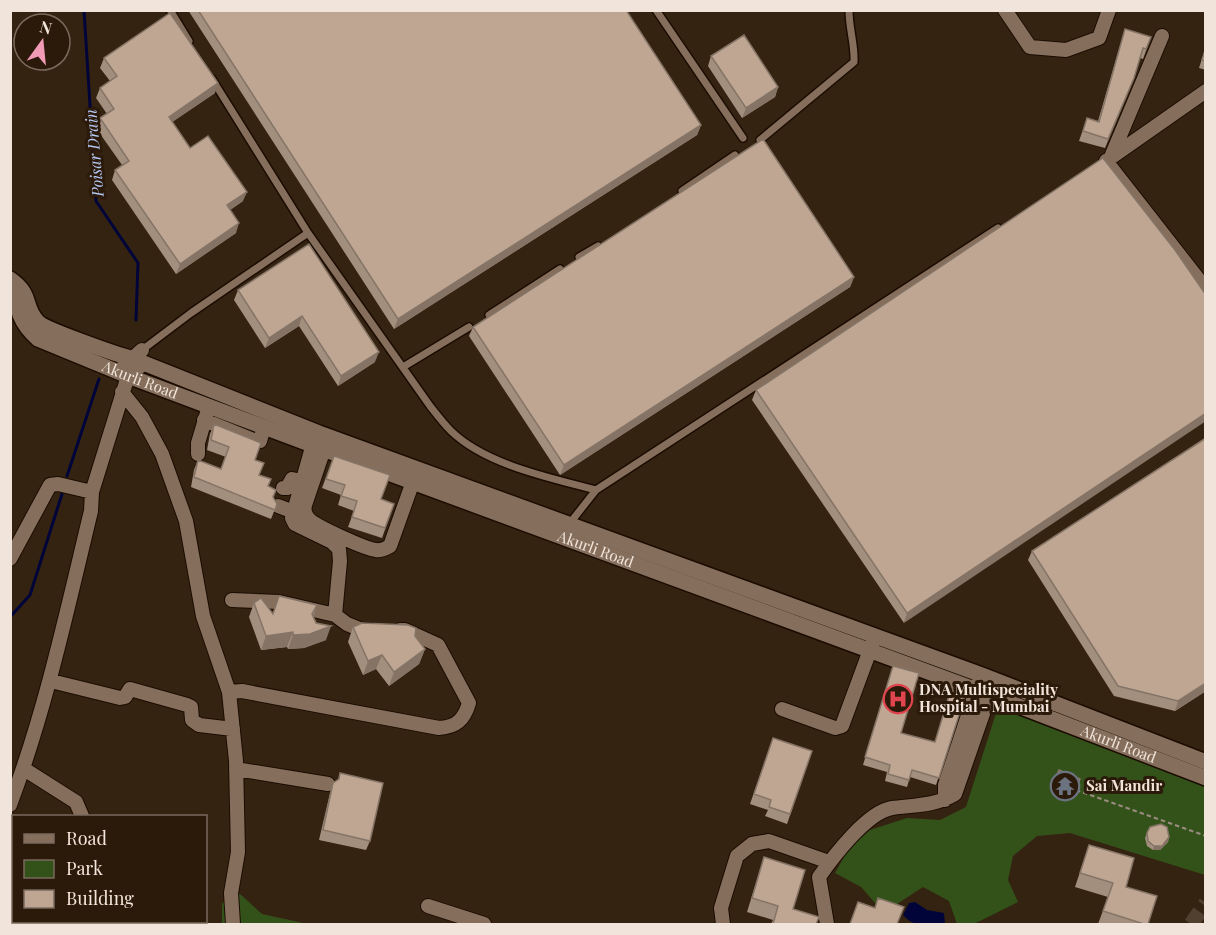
<svg xmlns="http://www.w3.org/2000/svg" width="1216" height="935" viewBox="0 0 1216 935" font-family="'Playfair Display',serif">
<style>
.green{fill:#33521a}
.water{fill:#000439}
.lines{fill:none;stroke-linecap:round;stroke-linejoin:round}
.stream{stroke:#000439;stroke-width:3}
.tertiary-tunnel{stroke:#514030;stroke-width:15;stroke-dasharray:15 8;stroke-linecap:butt}
.service-casing{stroke:#1c0c00;stroke-width:10}
.minor-casing{stroke:#1c0c00;stroke-width:16}
.tertiary-casing{stroke:#1c0c00;stroke-width:18}
.path{stroke:#9a8b7e;stroke-width:2;stroke-dasharray:4.5 3;stroke-linecap:butt}
.service{stroke:#856f5c;stroke-width:7}
.minor{stroke:#856f5c;stroke-width:14}
.tertiary{stroke:#856f5c;stroke-width:15}
.wall{fill:#a38f7e}
.shaded-wall{fill:#857466}
.building{fill:#bea692;stroke:#857466;stroke-width:1.5}
.labels{text-anchor:middle;stroke-width:6;stroke-linejoin:round;paint-order:stroke}
.street-label{font-size:15px;fill:#f1e4da;stroke:#2b1909}
.poi-label{font-size:15px;font-weight:bold;fill:#f1e4da;stroke:#2b1909;text-anchor:start}
.water-label{font-size:16px;font-style:italic;fill:#b4c9f3;stroke:#2b1909}
</style>
<rect width="100%" height="100%" fill="#352312"/>
<path class="green" d="M998 707 1205 785V875L1070 833 1037 836 1013 856 1008 880 1018 902 974 924H957L949 901 923 887 894 906 876 904 861 887 835 873 849 848 870 830 907 818 940 820 966 807Z
M229 893 240 894 262 914 308 924H222V904Z"/>
<path class="water" d="M915 902 927 910 944 913 945 924C927 925 916 929 903 915L909 903Z"/>
<g class="lines">
<path class="stream" d="M84 10 96 201 138 263 136 320
M67 476 99 379
M10 617 30 595 62 494"/>
<path class="tertiary-tunnel" d="M1191 924 1206 903"/>
<g class="service-casing">
<path id="service" d="M170 10 189 41
M656 10 743 138
M212 79 308 233 430 406C437 415 444 424 451 431 486 465 551 478 596 490
M760 140 854 62C855 45 849 29 849 10
M682 191 735 155
M579 257 598 246
M489 315 560 269
M142 350 191 313 308 233
M403 367 469 327
M570 523 596 490 998 228"/>
</g>
<g class="minor-casing">
<path id="minor" d="M1005 10 1030 47 1066 50 1099 38 1109 10
M1206 91 1106 161 1206 289
M1111 157 1162 36
M119 371 142 350
M122 392 142 417 162 454 186 521 203 616 229 692 236 761 238 852 231 893 233 924
M204 420 256 441H260L264 427
M315 437 292 518 295 524 332 542 339 549 340 561 335 615
M324 449 305 505C304 510 304 514 308 518 314 526 366 549 376 550 382 551 386 548 390 546L416 473
M198 454V443L207 413
M283 488H287L292 479 301 481
M278 506 294 512
M10 559 50 485 58 484 92 492
M232 600 279 602 335 615 347 624 362 630H371
M51 681 120 698 125 697 130 689 187 705 191 707 192 720 199 725 233 729
M229 692 242 691 439 728C456 727 464 720 469 703L438 645 405 630H400
M782 709 835 728 842 726 873 642
M24 769 76 802 82 816
M236 769 328 784
M945 800V785L980 679
M10 805C46 709 67 610 91 511L92 492 128 376 143 364
M428 906 484 924
M723 924 721 908 737 856 752 844 769 841 829 862
M827 924 819 877C833 857 867 812 892 808 914 805 935 806 955 794L993 685"/>
</g>
<g class="tertiary-casing">
<g id="tertiary">
<path d="M10 279C33 295 23 305 37 321 43 329 118 355 131 358L319 433 982 675 1206 762"/>
<path id="s1" d="M10 293C18 299 17 306 20 315 24 325 30 332 38 339L128 376 312 445 977 690 1206 778"/>
</g>
</g>
<path class="path" d="M1076 790 1206 836"/>
<use href="#service" class="service"/>
<use href="#minor" class="minor"/>
<use href="#tertiary" class="tertiary"/>
</g>
<path class="wall" d="M188 10H626L701 125 697 135 394 329Z
M1125 29 1151 37 1143 59 1140 58 1130 88 1105 148 1079 141 1087 118 1098 121Z
M1206 46V70L1199 68Z
M711 56 778 87 775 97 742 118 708 66Z
M104 58 215 93 172 122 190 148 243 201 230 210 236 233 176 274 112 180 115 170 122 165 96 128 100 118 107 114 96 98 100 88 110 81 100 68Z
M1103 158 904 623 752 400 756 390Z
M309 244 375 362 338 386 299 326 265 348 234 300 238 290Z
M854 277 850 287 560 475 469 336 473 327Z
M214 424 255 460 259 475 271 479 268 487 273 497 277 504 271 519 191 487 194 470 198 460 221 469 226 457 207 450 210 434Z
M1206 438V691L1175 711 1114 696 1028 560 1032 551Z
M334 456 381 499 394 504 382 538 348 527 354 511 338 505 341 495 322 488Z
M279 596 317 605 313 616 326 640 304 648 288 649 287 647 261 650 249 617 254 603 273 613Z
M353 627 415 636 425 649 419 664 389 686 376 669 363 675 348 642Z
M893 666 901 733 934 742 966 693 936 785 910 777 907 787 885 781 887 772 863 765Z
M773 738 812 751 787 824 765 816 768 810 750 804Z
M1059 770 1080 779 1073 797 1052 789Z
M340 773 370 841 366 850 319 840 330 793 333 783 338 780Z
M1147 833 1169 837 1168 842 1160 850H1153L1147 846 1145 838Z
M1089 845 1148 924H1098L1108 897 1075 887Z
M764 857 793 909 816 924H771L773 920 747 912Z"/>
<path class="shaded-wall" d="M218 83 215 93 165 127 169 117Z
M778 87 775 97 742 118 746 108Z
M701 125 697 135 394 329 398 319Z
M247 192 243 201 223 215 227 205Z
M239 223 236 233 176 274 180 264Z
M854 277 850 287 560 475 564 465Z
M302 316 299 326 265 348 269 338Z
M379 352 375 362 338 386 341 376Z
M1206 413V421L904 623 907 613Z
M331 626 326 640 304 648 288 649 293 635Z
M293 632 287 647 261 650 266 636Z
M425 649 419 664 389 686 394 672Z
M382 655 376 669 363 675 368 661Z
M1206 683V691L1175 711 1178 701Z
M1169 837 1168 842 1160 850H1153L1154 846Z"/>
<path class="building" d="M198 10H626L701 125 398 319Z
M170 13 218 83 169 117 190 148 208 136 247 192 227 205 239 223 180 264 115 170 129 161 100 118 114 109 100 88 117 76 104 58Z
M1125 29 1151 37 1146 49 1143 48 1134 78 1108 139 1083 131 1087 118 1099 122Z
M744 35 778 87 746 108 711 56Z
M1206 48V61L1202 60Z
M763 139 854 277 564 465 473 327Z
M1103 158 1175 250 1206 295V413L907 613 756 390Z
M309 244 379 352 341 376 302 316 269 338 238 290Z
M214 424 261 443 255 460 264 463 259 475 271 479 268 486 276 490 273 497 277 504 275 510 194 477 198 460 221 469 229 447 211 440Z
M1206 438V683L1178 701 1118 686 1032 551Z
M334 456 390 475 381 499 394 504 385 528 352 517 357 501 341 496 345 485 326 479Z
M279 596 317 605 312 614 316 623 331 626 310 634 293 635V632L266 636 254 603 261 598 273 614Z
M362 623 408 625 416 628 415 636 425 649 394 672 382 655 368 661 353 627Z
M893 666 919 673 901 733 935 742 951 689 966 693 939 778 912 770 909 780 888 774 890 765 865 757Z
M773 738 812 751 790 814 769 807 771 800 754 794Z
M1059 770 1080 779 1075 792 1053 784Z
M340 773 383 783 370 841 323 830 333 783 339 779Z
M1161 824 1167 827 1169 837 1162 846H1154L1148 841 1147 833 1150 827Z
M1089 845 1134 858 1126 887 1157 896 1148 924H1144L1103 911 1113 883 1080 873Z
M764 857 805 870 793 909 819 917 816 924H773L778 906 752 898Z
M878 898 904 907 897 924H850L858 902 875 908Z"/>
<defs>
<g id="hospital-ring" transform="scale(1.5)"><circle r="9.5" fill="#2b1909" stroke="#e0444e" stroke-width="1.5"/><path d="M-5-5h3v3.5h4V-5h3V5h-3V1.5h-4V5h-3Z" fill="#e0444e"/></g>
<g id="temple-ring" transform="scale(1.5)"><circle r="9.5" fill="#2b1909" stroke="#6b7280" stroke-width="1.5"/><path d="M0-6L5-2H3V0L6.5 2.5H4V6H1.5V3h-3V6H-4V2.5H-6.5L-3 0V-2H-5Z" fill="#6b7280"/></g>
</defs>
<g fill-rule="evenodd">
<use href="#hospital-ring" x="898" y="699"/>
<use href="#temple-ring" x="1065" y="786"/>
</g>
<g class="labels">
<g class="street-label">
<text dy="5" stroke="none"><textPath href="#s1" startOffset="165">Akurli Road</textPath></text>
<text dy="5" stroke="none"><textPath href="#s1" startOffset="651">Akurli Road</textPath></text>
<text dy="5" stroke="none"><textPath href="#s1" startOffset="1209">Akurli Road</textPath></text>
</g>
<g class="poi-label">
<text x="919" y="695">DNA Multispeciality<tspan x="919" dy="17">Hospital - Mumbai</tspan></text>
<text x="1086" y="791">Sai Mandir</text>
</g>
<g class="water-label">
<text transform="translate(94 153) rotate(-95)" y="6">Poisar Drain</text>
</g>
</g>
<rect width="1216" height="935" fill="none" stroke="#f1e4da" stroke-width="24"/>
<rect x="12" y="815" width="195" height="108" fill="#2b1909" stroke="#7a6a5d" stroke-width="1.5"/>
<rect x="24" y="834" width="30" height="9" fill="#856f5c" stroke="#7a6a5d" stroke-width="1.5"/>
<text x="66" y="845" font-size="18" fill="#f1e4da">Road</text>
<rect x="24" y="860" width="30" height="18" fill="#33521a" stroke="#7a6a5d" stroke-width="1.5"/>
<text x="66" y="875" font-size="18" fill="#f1e4da">Park</text>
<rect x="24" y="890" width="30" height="18" fill="#bea692" stroke="#7a6a5d" stroke-width="1.5"/>
<text x="66" y="905" font-size="18" fill="#f1e4da">Building</text>
<g transform="translate(42 42) rotate(15)"><circle r="28" fill="#2b1909" stroke="#7a6a5d" stroke-width="1.5"/>
<path d="M0-4.5L10 22L0 15L-10 22Z" fill="#f09ab6"/>
<text y="-9" font-size="16" font-weight="bold" text-anchor="middle" fill="#f1e4da">N</text>
</g>
</svg>
